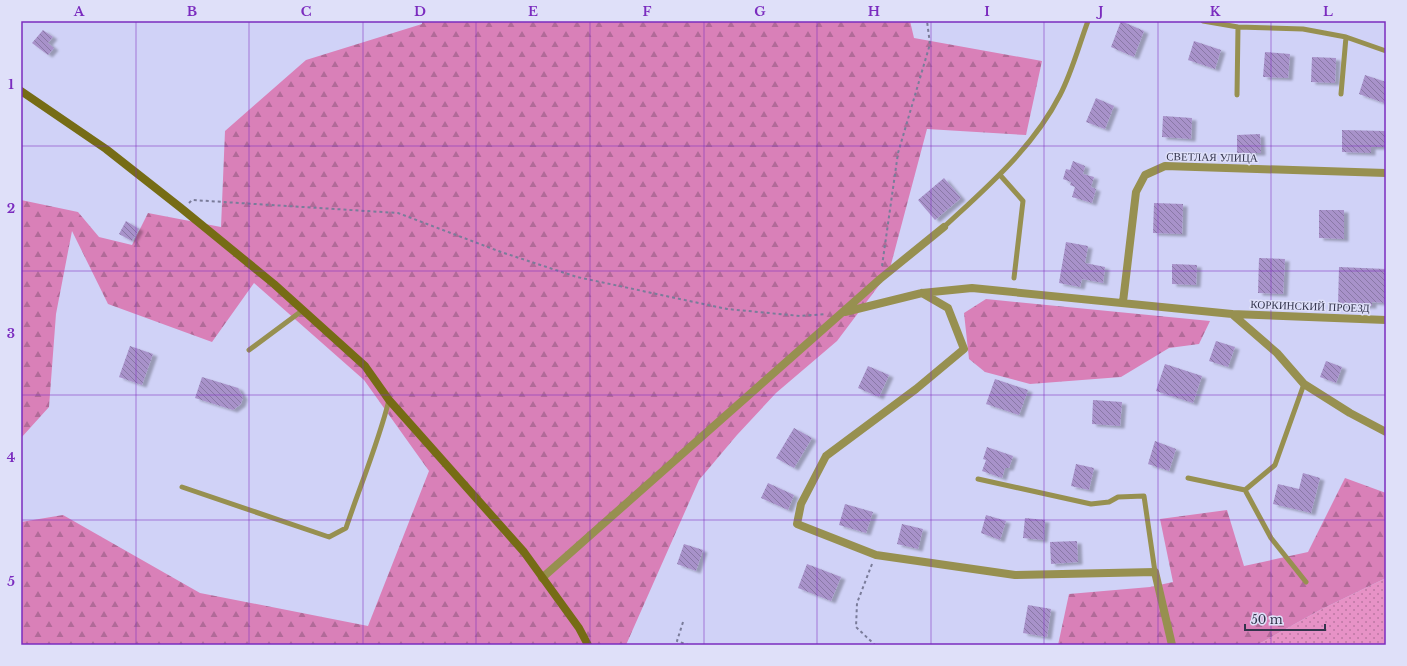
<svg xmlns="http://www.w3.org/2000/svg" width="1407" height="666" viewBox="0 0 1407 666" font-family="'Libre Baskerville',serif">
<style>
.grass{fill:url(#grass-dots)}
.forest{fill:url(#forest-firs)}
.building{fill:url(#building-back-hatch);filter:url(#shadow)}
.lines{fill:none;stroke-linecap:round;stroke-linejoin:round}
.path{stroke:#7a7c9a;stroke-width:2;stroke-dasharray:3 3;stroke-linecap:butt}
.lane{stroke:#979050;stroke-width:5}
.street{stroke:#979050;stroke-width:8}
.secondary{stroke:#766c15;stroke-width:8}
.grid{fill:none;stroke:#7b2cbf;stroke-width:1;stroke-opacity:0.55}
.labels{text-anchor:middle;stroke-width:3;stroke-linejoin:round;paint-order:stroke}
.street-label{font-size:11px;fill:#33344c;stroke:#dfe0f9}
.neatline{fill:none;stroke:#7b2cbf;stroke-width:1.5}
.grid-label{font-size:13px;text-anchor:middle;font-weight:bold;fill:#7b2cbf}
</style>
<defs>
<pattern id="grass-dots" width="8" height="8" patternUnits="userSpaceOnUse"><rect width="8" height="8" fill="#e792c6"/><path d="M2 2h.1M6 6h.1" fill="none" stroke="#bc78a3" stroke-width="1.8" stroke-linecap="round"/></pattern>
<pattern id="forest-firs" width="22" height="20" patternUnits="userSpaceOnUse"><rect width="22" height="20" fill="#d980b8"/><path d="M5 1l3.5 6h-7zM16 11l3.5 6h-7z" fill="#b16a98"/></pattern>
<pattern id="building-back-hatch" width="6" height="6" patternUnits="userSpaceOnUse"><rect width="6" height="6" fill="#a892ca"/><path d="M-1 5l2 2M0 0l6 6M5-1l2 2" fill="none" stroke="#8978a6"/></pattern>
<filter id="shadow"><feDropShadow dx="4.5" dy="2.5" stdDeviation="1" flood-color="#0004"/></filter>
</defs>
<rect width="100%" height="100%" fill="#d0d2f7"/>
<path class="grass" d="M1386 578V645H1257L1320 610Z"/>
<path class="forest" d="M422 21H910L914 38 1042 61 1026 135 927 129 889 272 837 341 776 393 737 435 699 480 626 645H21V522L63 515 200 593 368 626 429 471 364 380 254 283 212 342 108 304 72 231 56 314 49 407 21 438V200L78 212 99 237 132 245 148 213 221 227 225 131 306 60 422 24Z
M986 299 1210 321 1199 344 1169 348 1121 377 1030 384 985 372 969 359 964 313Z
M1345 478 1386 493V578L1320 610 1257 645H1058L1069 594 1150 587 1173 582 1160 519 1227 510 1244 566 1308 552Z"/>
<path class="building" d="M1121 21 1144 31 1134 57 1111 47Z
M43 30 53 37 48 43 54 48 48 55 32 43Z
M1194 41 1221 50 1215 69 1188 60Z
M1265 52 1290 54 1288 78 1263 77Z
M1312 57 1336 58 1335 83 1311 82Z
M1365 75 1386 82V96L1384 103 1359 94Z
M1096 98 1114 106 1105 129 1086 122Z
M1163 116 1192 118 1191 139 1162 137Z
M1342 130 1386 131V147H1371V153L1342 152Z
M1260 134 1261 153H1237V135Z
M1073 161 1085 166 1083 174 1094 177 1091 187 1096 189 1092 203 1072 197 1075 187 1070 185 1071 182 1063 179 1066 169 1070 170Z
M944 178 961 198 935 220 918 200Z
M1154 203 1183 204 1182 234 1153 233Z
M1319 210H1344V239L1319 238Z
M126 221 139 229 132 241 119 234Z
M1066 242 1088 246 1085 263 1105 267 1103 283 1082 279 1080 287 1059 283Z
M1259 258 1285 259 1283 294 1258 293Z
M1172 264 1197 265 1196 285 1172 284Z
M1339 267 1386 269V303L1372 302V306L1338 305Z
M1216 341 1235 347 1228 367 1209 361Z
M130 346 153 354 142 385 119 377Z
M1326 361 1342 367 1336 383 1320 377Z
M1165 364 1202 376 1193 403 1156 391Z
M868 366 889 375 879 397 858 388Z
M202 377 238 388 243 397 241 404 233 410 195 398Z
M995 379 1028 390 1019 415 986 404Z
M1093 400 1122 402 1120 426 1092 424Z
M794 428 812 438 794 468 776 458Z
M1155 441 1176 449 1169 471 1148 464Z
M987 447 1013 456 1009 468H1005L1002 478 982 471 986 460 983 459Z
M1076 464 1094 468 1089 490 1071 486Z
M1303 473 1320 478 1311 513 1273 504 1278 484 1299 489Z
M768 483 794 495 788 510 761 498Z
M845 504 873 512 866 533 839 525Z
M986 515 1006 521 1000 540 981 533Z
M1025 518 1045 520 1043 540 1023 538Z
M902 524 923 529 918 549 897 544Z
M1077 541 1078 562 1051 564 1050 542Z
M684 544 703 550 696 571 677 564Z
M807 564 841 577 831 601 798 588Z
M1028 605 1051 609 1047 637 1023 633Z"/>
<g class="lines">
<path class="path" d="M189 203 192 200 398 213 501 252 577 277 727 309 800 316 826 314
M882 266 898 153 930 44 927 21
M872 564 857 603 856 627 875 645
M683 622 677 641 688 645"/>
<path class="lane" d="M1203 21 1238 27 1303 29 1346 37 1386 51
M1341 94 1346 37
M1237 95 1238 27
M1000 175 1023 201 1014 278
M944 227C987 187 1033 148 1060 95 1072 72 1079 45 1088 21
M249 350 303 310
M1188 478 1245 490 1275 465 1304 384
M978 479 1091 504 1109 502 1118 497 1144 496 1155 572
M182 487 329 537 346 528C360 486 378 444 389 400
M1245 490 1271 538 1306 582"/>
<path class="street" d="M922 293 948 308 964 349 916 389 826 456 801 504 797 524 876 555 1015 575 1155 572 1172 645
M1123 302 1136 192 1145 175 1165 166 1386 173
M845 312 922 293 972 288 1232 314 1277 353 1304 384 1350 413 1386 432
M1232 314 1386 320
M542 578 880 279 944 227"/>
<path class="secondary" d="M21 91 106 149 181 208 274 284 365 366 389 400 524 552 579 628 588 645"/>
</g>
<path class="grid" d="M136 21V645M249 21V645M363 21V645M476 21V645M590 21V645M704 21V645M817 21V645M931 21V645M1044 21V645M1158 21V645M1271 21V645M21 146H1386M21 271H1386M21 395H1386M21 520H1386"/>
<g class="labels">
<g class="street-label">
<text transform="translate(1212 157) rotate(1)" y="4">СВЕТЛАЯ УЛИЦА</text>
<text transform="translate(1310 306) rotate(2)" y="4">КОРКИНСКИЙ ПРОЕЗД</text>
</g>
</g>
<rect width="1407" height="666" fill="none" stroke="#dfe0f9" stroke-width="44"/>
<path d="M1245 624v6h80v-6" fill="none" stroke="#33344c" stroke-width="2"/>
<text x="1251" y="624" font-size="12" fill="#33344c" stroke="#dfe0f9" stroke-width="3" paint-order="stroke">50 m</text>
<rect x="22" y="22" width="1363" height="622" class="neatline"/>
<g class="grid-label">
<text x="79" y="16">A</text>
<text x="192" y="16">B</text>
<text x="306" y="16">C</text>
<text x="420" y="16">D</text>
<text x="533" y="16">E</text>
<text x="647" y="16">F</text>
<text x="760" y="16">G</text>
<text x="874" y="16">H</text>
<text x="987" y="16">I</text>
<text x="1101" y="16">J</text>
<text x="1215" y="16">K</text>
<text x="1328" y="16">L</text>
<text x="11" y="89">1</text>
<text x="11" y="213">2</text>
<text x="11" y="338">3</text>
<text x="11" y="462">4</text>
<text x="11" y="586">5</text>
</g>
</svg>
